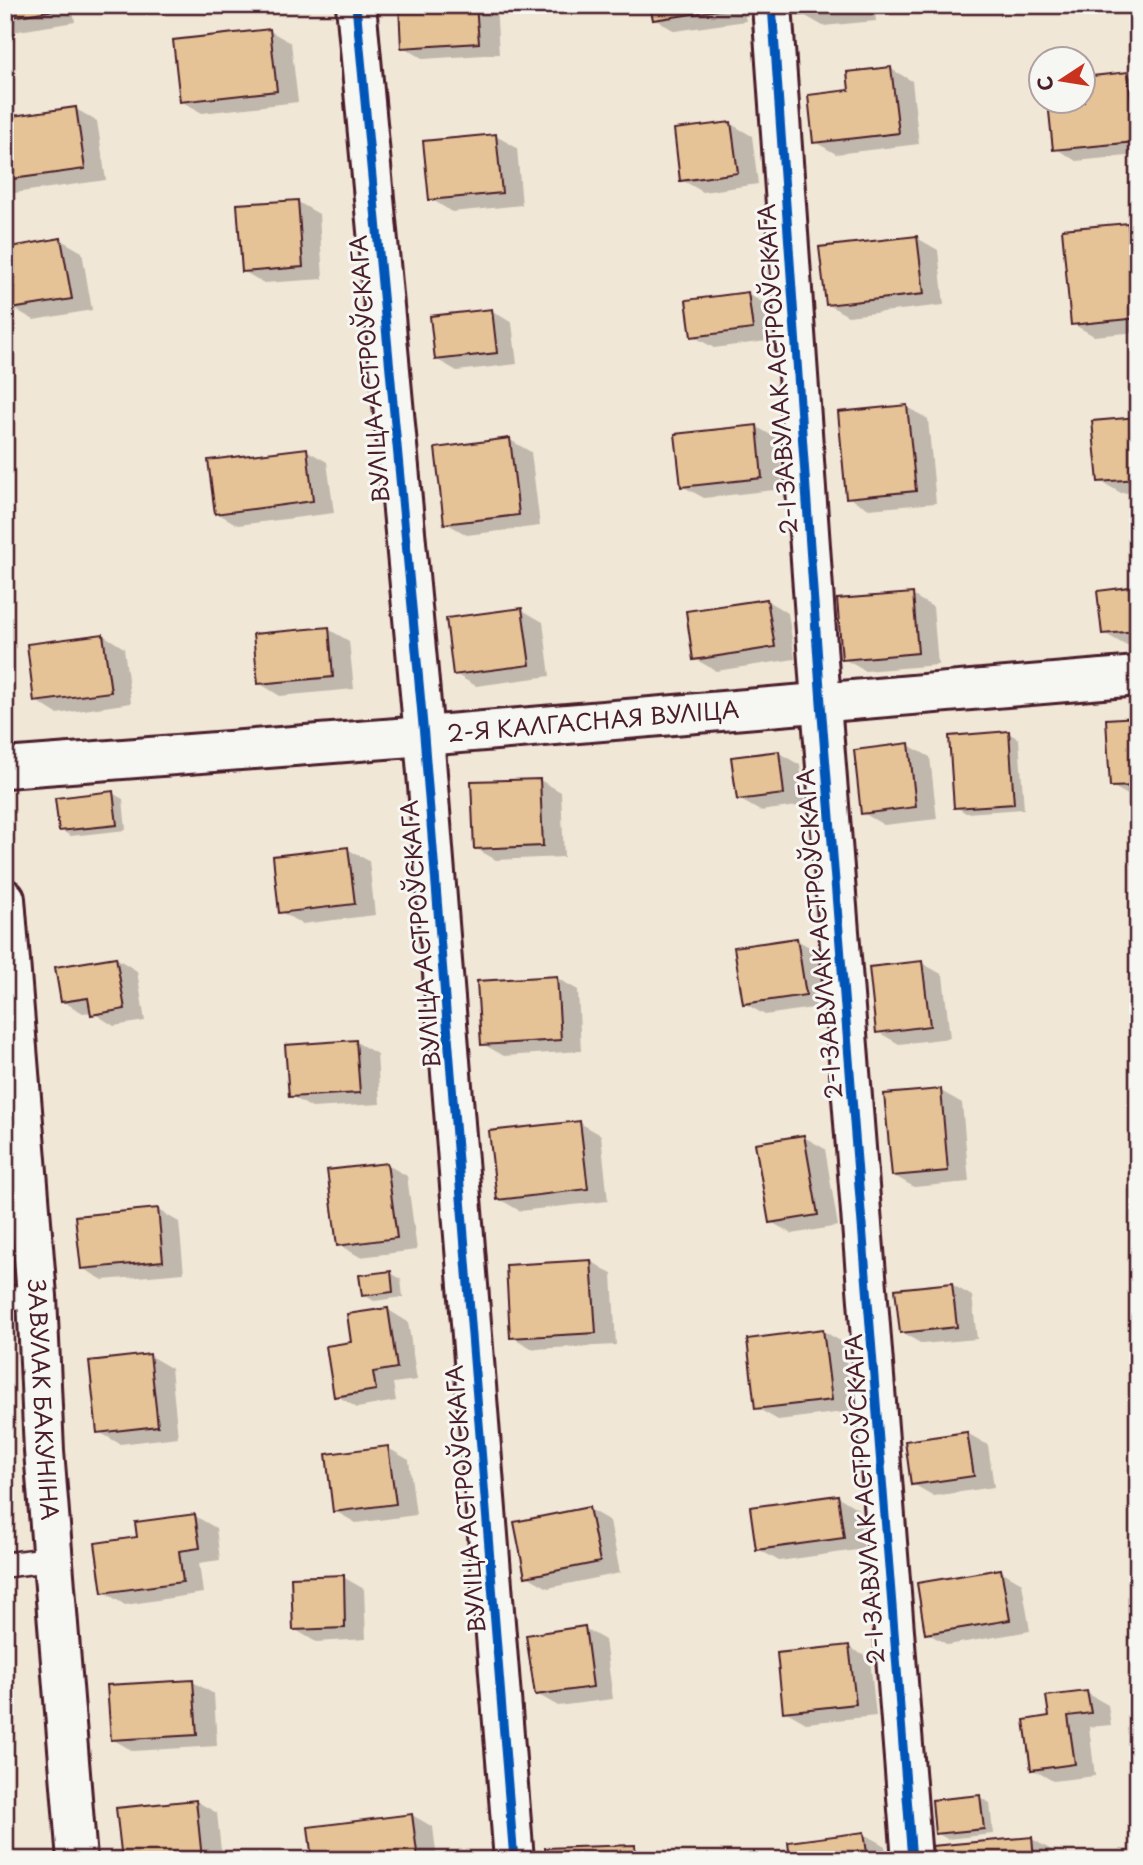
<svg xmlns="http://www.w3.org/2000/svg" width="1143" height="1865" viewBox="0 0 1143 1865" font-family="'Playpen Sans',sans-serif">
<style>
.shadow{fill:#0003}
.building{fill:#e5c397;stroke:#4a1f2b;stroke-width:2}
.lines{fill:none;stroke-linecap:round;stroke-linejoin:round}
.service-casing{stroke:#4a1f2b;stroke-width:28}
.minor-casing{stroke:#4a1f2b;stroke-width:44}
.service{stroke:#f6f6f2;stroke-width:23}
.minor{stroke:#f6f6f2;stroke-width:38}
.cycleway-casing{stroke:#f6f6f2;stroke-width:13}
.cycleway{stroke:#0057b8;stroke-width:9}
.labels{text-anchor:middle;stroke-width:6;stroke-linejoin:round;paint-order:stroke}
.street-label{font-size:23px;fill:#4a1f2b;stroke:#f6f6f2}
</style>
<rect width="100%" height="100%" fill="#f1e7d7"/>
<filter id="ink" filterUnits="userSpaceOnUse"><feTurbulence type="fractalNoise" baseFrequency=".0143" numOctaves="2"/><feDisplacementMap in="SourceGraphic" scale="14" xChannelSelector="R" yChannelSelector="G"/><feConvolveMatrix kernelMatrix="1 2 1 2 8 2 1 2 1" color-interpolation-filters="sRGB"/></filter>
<g filter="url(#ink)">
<path class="shadow" d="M5 5H72L75 22 6 33Z
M401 5H496L499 54 424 59 403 47Z
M652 5H743L746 21 675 31 654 19Z
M801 5H874L876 21 823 26 802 14Z
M270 31 291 43 298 102 202 113 181 101Z
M891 69 912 81 919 144 836 154 815 142 851 92Z
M1127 74 1138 80V155L1076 161 1055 148 1050 102H1084V79Z
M76 109 97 121 106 180 14 193 5 189V119Z
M731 124 752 136 758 184 703 192 682 180Z
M496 136 517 148 522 205 452 212 431 199Z
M298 202 319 214 323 279 264 283 243 271Z
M1128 225 1138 231V332L1094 336 1073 324Z
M917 238 938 250 944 305 848 316 827 304Z
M61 240 82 252 92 310 34 320 13 308Z
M748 294 769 306 773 340 714 348 693 336Z
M491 310 512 323 517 364 457 371 436 359Z
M907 407 928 419 936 503 869 509 848 497Z
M1138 419V492L1121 493 1100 481Z
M757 427 778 439 783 489 704 498 682 486Z
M510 440 531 452 540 526 467 535 446 523Z
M306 450 327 462 334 513 238 525 217 513Z
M1138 588V644L1125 645 1104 633Z
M912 595 933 607 938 665 865 671 844 659Z
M767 601 788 613 795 659 716 671 695 659Z
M522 610 543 622 550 676 476 686 455 674Z
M328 629 349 641 354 689 280 696 259 683Z
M103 635 124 648 131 703 57 714 36 701Z
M1138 719V798H1133L1112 786Z
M1008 733 1019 739 1024 809 966 813 956 807Z
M908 745 930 757 937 819 884 825 863 813Z
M779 753 800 765 805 805 760 811 739 799Z
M540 780 561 792 564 857 496 860 475 848Z
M112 793 123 799 126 830 71 836 60 830Z
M347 849 369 861 375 915 302 924 281 912Z
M797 940 818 952 826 1006 765 1015 744 1003Z
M116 958 137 971 145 1021 114 1026 92 1012 83 1013 62 1001Z
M922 963 943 975 950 1038 899 1044 878 1032Z
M557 978 578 990 581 1051 504 1056 483 1044Z
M356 1042 377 1054 380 1104 312 1108 291 1096Z
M941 1091 962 1103 969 1182 914 1187 893 1175Z
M580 1123 601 1135 608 1201 520 1211 499 1199Z
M804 1137 825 1149 838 1226 792 1234 771 1222Z
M386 1164 407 1176 417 1250 360 1257 339 1245Z
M158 1210 179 1222 184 1273 103 1280 82 1268Z
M591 1261 612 1274 616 1345 533 1349 512 1337Z
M391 1273 401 1279 403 1297 374 1301 364 1295Z
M951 1284 972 1296 977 1339 922 1344 901 1332Z
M387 1309 408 1322 417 1380 393 1383 396 1401 357 1408 336 1395 353 1343Z
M823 1331 844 1343 852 1411 778 1420 757 1408Z
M150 1356 171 1368 178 1437 120 1444 99 1432Z
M967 1433 988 1445 994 1487 934 1496 913 1484Z
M388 1448 409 1460 416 1515 356 1523 335 1511Z
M837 1496 858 1509 864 1549 779 1561 758 1549Z
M589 1509 610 1521 620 1573 548 1588 527 1576Z
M195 1516 216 1528 220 1560 199 1563 203 1593 125 1605 104 1592 139 1539Z
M1001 1571 1022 1583 1030 1631 948 1645 927 1633Z
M343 1577 364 1589 366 1639 316 1642 294 1629Z
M584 1628 605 1640 613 1699 558 1706 537 1694Z
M849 1647 870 1659 876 1716 806 1723 785 1711Z
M193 1682 214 1694 217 1746 133 1751 112 1739Z
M1087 1693 1108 1705 1111 1725 1089 1727 1095 1776 1053 1781 1032 1769 1051 1718Z
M979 1797 990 1803 993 1834 947 1839 937 1833Z
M196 1801 217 1813 222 1860H124Z
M412 1815 433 1827 437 1860H314Z
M864 1834 885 1846 887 1860H792Z
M1032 1839 1053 1851 1054 1860H935Z
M634 1847 656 1860H547Z"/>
<path class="building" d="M5 5H54L55 10 5 18Z
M399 5H476L479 43 401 48Z
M650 5H725V9L653 20Z
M799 5H855V9L800 15Z
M270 29 277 91 180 102 173 40Z
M891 67 899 133 813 143 808 95 849 90 847 72Z
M1128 72 1135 142 1053 150 1048 102H1084V77Z
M76 107 85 169 5 180V117Z
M731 122 738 173 680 181 674 129Z
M496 134 502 193 429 200 423 141Z
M298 200 303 267 242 272 237 204Z
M1128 223 1138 318 1071 325 1062 229Z
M917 236 924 294 826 305 819 247Z
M61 238 72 299 11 309 5 273V248Z
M748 292 753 329 691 337 686 300Z
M492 309 497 353 435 360 430 316Z
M907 405 916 491 846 498 838 412Z
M1138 417V479L1098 482 1092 421Z
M757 425 762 478 681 487 675 434Z
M510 438 519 515 444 524 435 448Z
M307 448 313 501 215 514 208 460Z
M1138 586V631L1102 634 1097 591Z
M913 593 918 653 842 660 837 599Z
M767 599 775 647 693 660 686 611Z
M522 608 530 665 453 675 446 618Z
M329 627 333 677 258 684 253 634Z
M103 634 111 692 34 702 27 644Z
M1138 717V786L1110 787 1106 719Z
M1009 731 1014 804 954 808 949 736Z
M909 743 916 807 861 814 854 750Z
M779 751 784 794 737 800 731 757Z
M540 779 543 846 474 849 471 781Z
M113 791 117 825 59 831 55 798Z
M348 847 355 904 279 913 273 856Z
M797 938 806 995 743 1004 734 947Z
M116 957 125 1009 91 1015 88 998 61 1002 55 967Z
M922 961 930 1026 876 1033 869 967Z
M1138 971V1020L1130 973Z
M557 976 561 1040 481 1045 477 981Z
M356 1040 360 1093 289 1097 285 1045Z
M941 1089 948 1171 892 1176 884 1094Z
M580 1121 588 1189 497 1200 489 1131Z
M804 1135 818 1215 769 1223 755 1143Z
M387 1163 397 1238 337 1246 327 1170Z
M158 1208 163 1261 81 1269 75 1216Z
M591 1260 596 1333 510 1338 506 1265Z
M391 1271 393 1292 362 1296 359 1275Z
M952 1283 957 1327 900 1333 895 1289Z
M388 1308 397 1368 373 1372 376 1390 334 1397 326 1346 351 1342 347 1314Z
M823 1329 832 1400 755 1409 747 1339Z
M150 1354 158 1426 97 1433 89 1361Z
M967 1432 974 1476 911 1485 905 1441Z
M388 1446 396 1504 333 1512 326 1454Z
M838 1495 844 1538 756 1550 750 1507Z
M589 1507 600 1562 525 1577 514 1522Z
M195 1514 200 1548 179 1551 183 1582 102 1593 95 1543 137 1537 135 1522Z
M1001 1569 1010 1620 925 1634 917 1583Z
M344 1575 345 1628 293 1630 291 1577Z
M585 1626 593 1687 535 1695 526 1635Z
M849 1645 856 1704 783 1712 777 1653Z
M193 1680 197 1735 111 1740 107 1685Z
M1087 1691 1091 1713 1068 1716 1075 1764 1031 1770 1024 1720 1049 1716 1046 1696Z
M980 1795 984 1829 935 1834 932 1800Z
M196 1800 202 1859 122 1860 116 1808Z
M412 1814 418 1860H312L308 1827Z
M864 1832 868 1860H790L788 1842Z
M1032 1837 1034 1860H934L932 1846Z
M635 1845 636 1860H546L545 1848Z"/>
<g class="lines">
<g class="service-casing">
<path id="service" d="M5 1299 37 1296
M5 1565 54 1559"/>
</g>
<g class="minor-casing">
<g id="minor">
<path d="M356 5 424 736 514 1860"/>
<path d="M772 5 821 703 912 1860"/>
<path id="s1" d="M5 768 424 736 1138 676"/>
<path id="s2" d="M5 899 37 1296 44 1451 77 1860"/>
</g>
</g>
<use href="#service" class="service"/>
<use href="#minor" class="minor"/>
<g class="cycleway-casing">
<path id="cycleway" d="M356 5 424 736 514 1860
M772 5 821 703 912 1860"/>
</g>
<use href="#cycleway" class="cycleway"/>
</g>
</g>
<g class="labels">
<g class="street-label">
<text transform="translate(370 369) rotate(-95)" y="8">ВУЛІЦА АСТРОЎСКАГА</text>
<text transform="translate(778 369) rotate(-94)" y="8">2-І ЗАВУЛАК АСТРОЎСКАГА</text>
<text dy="8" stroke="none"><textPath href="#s1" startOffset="590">2-Я КАЛГАСНАЯ ВУЛІЦА</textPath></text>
<text transform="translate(421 934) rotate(-95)" y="8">ВУЛІЦА АСТРОЎСКАГА</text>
<text transform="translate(820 934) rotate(-95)" y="8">2-І ЗАВУЛАК АСТРОЎСКАГА</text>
<text dy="8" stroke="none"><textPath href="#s2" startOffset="502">ЗАВУЛАК БАКУНІНА</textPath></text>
<text transform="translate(466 1499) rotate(-95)" y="8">ВУЛІЦА АСТРОЎСКАГА</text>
<text transform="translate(865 1499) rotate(-94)" y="8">2-І ЗАВУЛАК АСТРОЎСКАГА</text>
</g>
</g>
<rect width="1143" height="1865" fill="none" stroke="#f6f6f2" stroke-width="28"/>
<rect x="14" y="14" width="1115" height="1837" fill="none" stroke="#4a1f2b" stroke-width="2.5" filter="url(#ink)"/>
<g transform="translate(1062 80) rotate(258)"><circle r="33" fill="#f6f6f2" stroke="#b1a0a2" stroke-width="2"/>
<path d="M0-5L12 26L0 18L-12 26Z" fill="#c8321e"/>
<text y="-10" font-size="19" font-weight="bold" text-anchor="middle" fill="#4a1f2b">С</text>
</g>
</svg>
